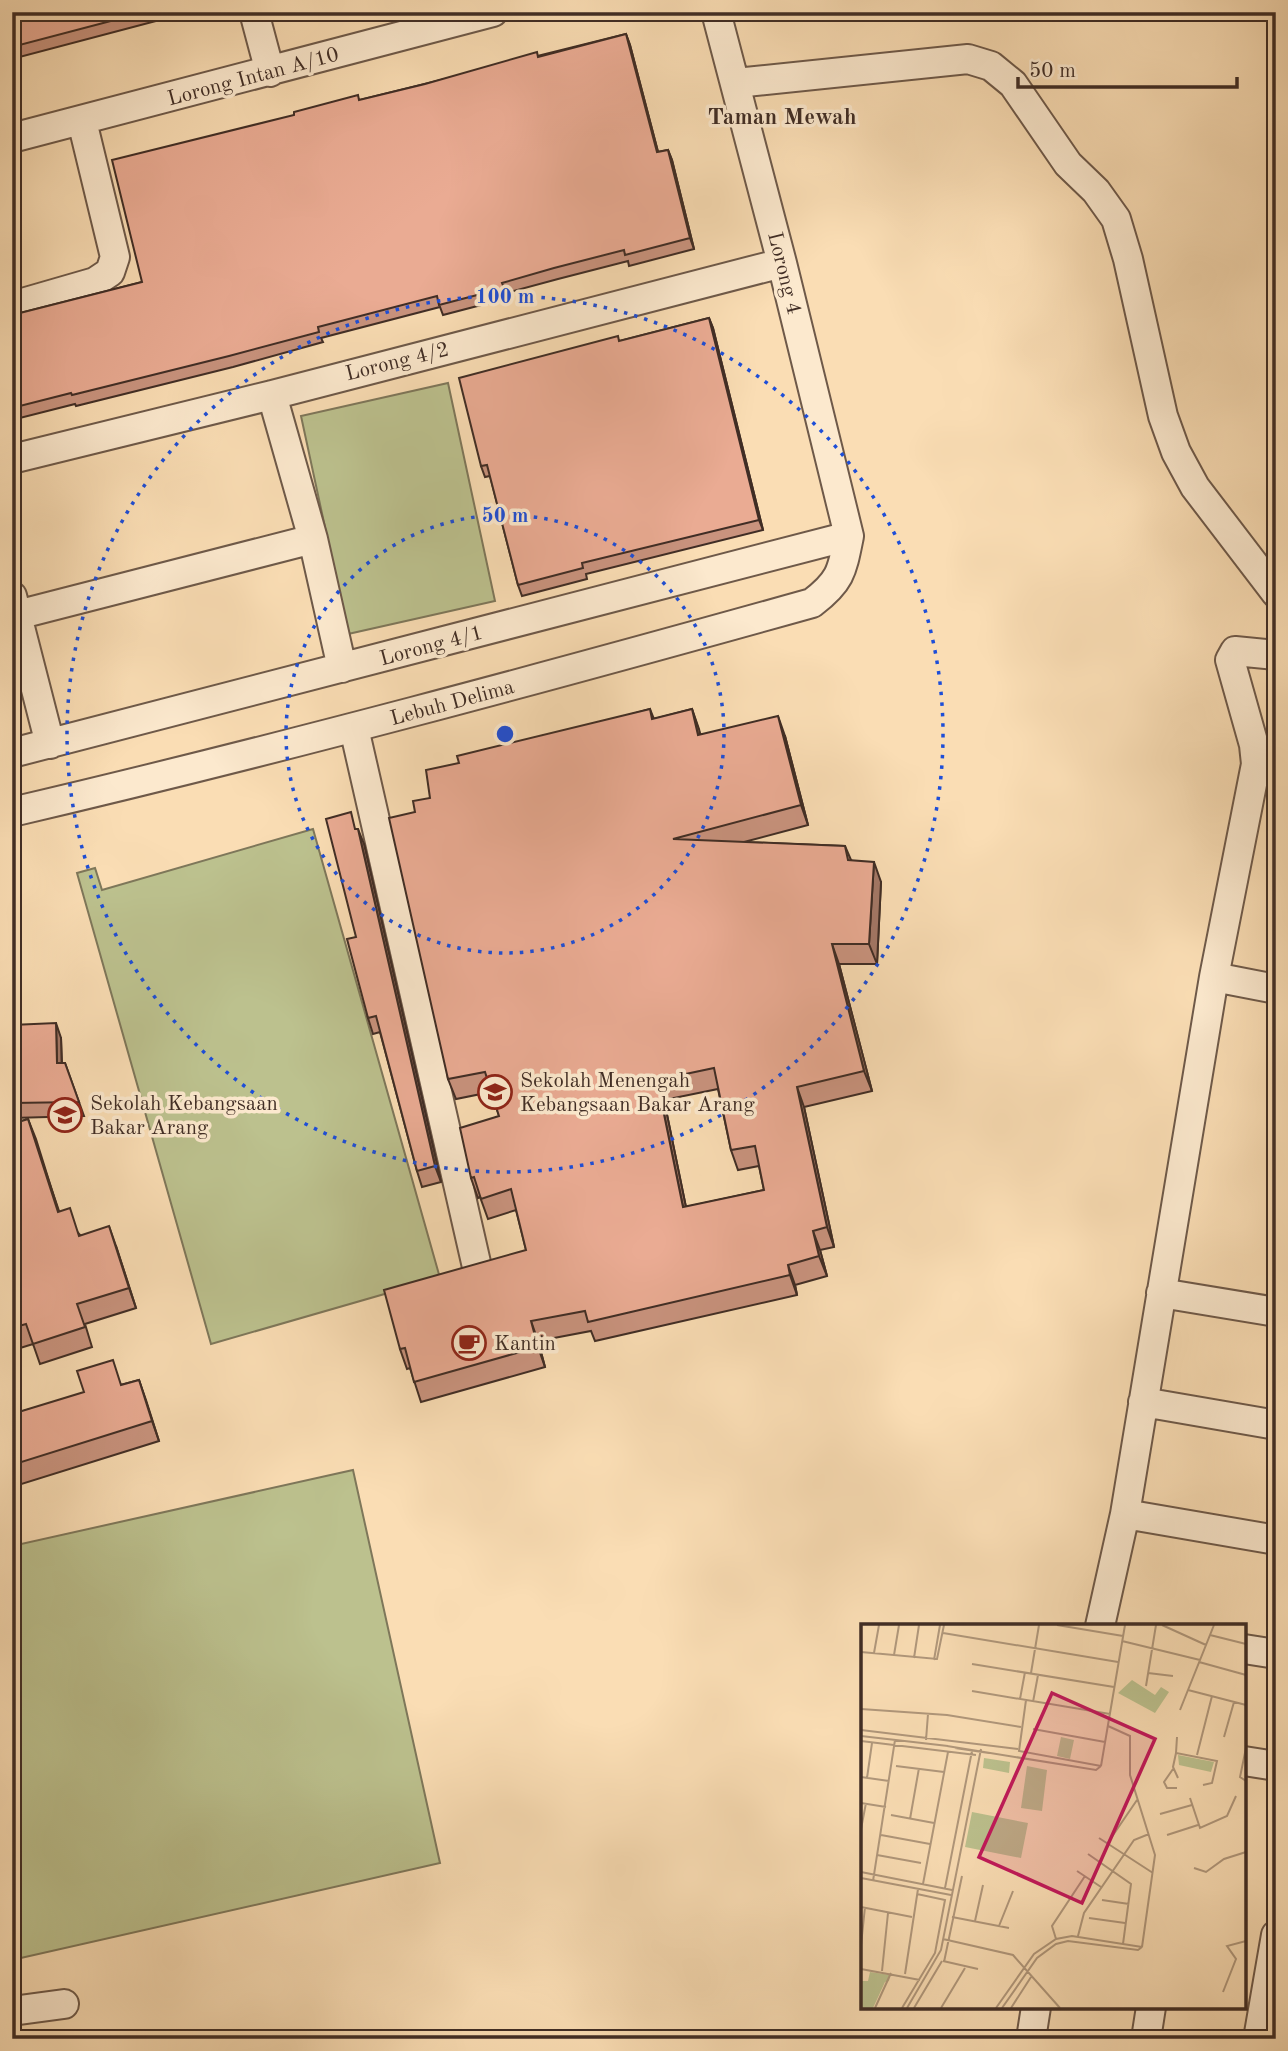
<svg xmlns="http://www.w3.org/2000/svg" width="1288" height="2051" viewBox="0 0 1288 2051" font-family="'Old Standard TT',serif">
<style>
.green{fill:#bcc18e;stroke:#7e775a;stroke-width:2}
.lines{fill:none;stroke-linecap:round;stroke-linejoin:round}
.minor-casing{stroke:#6e5949;stroke-width:32}
.minor{stroke:#fce9ce;stroke-width:28}
.wall{fill:#c9937e;stroke:#402d25;stroke-width:2;fill-rule:evenodd}
.shaded-wall{fill:#a47867;stroke:#402d25;stroke-width:2}
.building{fill:#eaab93;stroke:#402d25;stroke-width:2;fill-rule:evenodd}
.ring{fill:none;stroke:#1d4ed8;stroke-width:3.5;stroke-dasharray:3.5 7}
.labels{text-anchor:middle;stroke-width:7;stroke-linejoin:round;paint-order:stroke}
.street-label{font-size:21px;fill:#402d25;stroke:#fce9ce}
.poi-label{font-size:21px;fill:#402d25;stroke:#fce9ce;text-anchor:start}
.neighbourhood-label{font-size:23px;font-weight:bold;fill:#402d25;stroke:#fce9ce}
.inset-road{fill:none;stroke:#b0977b;stroke-width:2}
.view{fill:#c2185b;fill-opacity:0.15;stroke:#c2185b;stroke-width:3.5}
.inset-edge{fill:none;stroke:#402d25;stroke-width:3.5}
.centre{fill:#1d4ed8;stroke:#fce9ce;stroke-width:3.5}
.ring-label{font-size:21px;text-anchor:middle;font-weight:bold;fill:#1d4ed8;stroke:#fce9ce;stroke-width:7;stroke-linejoin:round;paint-order:stroke}
</style>
<rect width="100%" height="100%" fill="#faddb4"/>
<filter id="stains"><feTurbulence type="fractalNoise" baseFrequency=".00286" numOctaves="4"/><feColorMatrix values="0 0 0 0 .2 0 0 0 0 .09 0 0 0 0 .02 0 0 0 .5 -.17"/></filter>
<radialGradient id="worn" r=".72"><stop offset=".6" stop-color="#630" stop-opacity="0"/><stop offset="1" stop-color="#630" stop-opacity=".3"/></radialGradient>
<path class="green" d="M448 383 495 601 348 634 301 416Z
M313 829 440 1278 211 1344 77 873 95 868 102 890Z
M353 1470 440 1863 12 1960V1546Z"/>
<g class="lines">
<g class="minor-casing">
<path id="minor" d="M254 12 270 72
M736 83 968 59 991 66 1013 84 1068 164 1096 191 1116 219 1128 259 1163 416 1176 452 1195 487 1276 593
M12 138 493 12
M12 306 95 282 110 272 115 257 82 121
M272 395 313 539 342 668
M12 459 272 395 782 263
M12 596 50 744
M17 615 313 539
M354 728 477 1267
M12 753 849 536
M12 812C281 749 547 677 812 603 841 581 842 571 849 536L782 263 716 12
M1214 977 1276 989
M1161 1293 1276 1312
M1143 1402 1276 1425
M1125 1514 1276 1540
M1100 1626 1125 1514 1214 977 1256 764 1254 745 1230 660 1235 651 1276 655
M1244 1649 1276 1654
M1244 1761 1276 1766
M12 2011 64 2004
M1031 2039 1036 2007
M1146 2039 1151 2007
M1258 2039 1276 1935"/>
</g>
<use href="#minor" class="minor"/>
</g>
<path class="wall" d="M12 12H190L12 59Z
M626 34 630 45 658 152 668 150 672 160 694 249 629 266 628 261 558 279 506 293 508 298 443 315 440 307 321 338 323 342 233 367 76 406 75 404 12 420V315L142 282 360 100Z
M709 318 713 328 763 530 586 574 587 579 522 596 518 585 490 476 485 477 481 466 620 341Z
M650 709 654 719 692 709 700 734 785 736 808 825 744 842 845 846 851 860 881 882 877 964H839L872 1091 804 1107 834 1247 820 1250 827 1276 795 1285 797 1295 595 1341 591 1331 538 1341 545 1367 421 1402 410 1368 407 1369 400 1349 526 1250 516 1210 488 1219 480 1197 478 1198 471 1178 499 1116 491 1092 456 1099 448 1079 415 812 430 798 459 763ZM718 1089 731 1150 738 1170 759 1166 764 1190 686 1207 664 1100Z
M364 844 441 1182 422 1187 417 1171 380 1032 373 1034 368 1018 356 937Z
M12 1025 61 1038 62 1063H65L84 1116 12 1118Z
M28 1119 59 1211 80 1235 116 1246 136 1308 85 1324 92 1347 40 1364 33 1344 17 1349 12 1335V1124Z
M139 1380 159 1441 12 1487V1414Z"/>
<path class="shaded-wall" d="M626 34 630 45 661 163 657 152Z
M668 150 672 160 694 249 690 238Z
M709 318 713 328 763 530 759 520Z
M692 709 699 729 705 755 698 735Z
M778 716 785 736 808 825 801 805Z
M358 829 364 844 441 1182 435 1166Z
M874 862 881 882 877 964 869 944Z
M832 944 839 964 872 1091 864 1071Z
M56 1023 61 1038 62 1078 57 1063Z
M657 1080 664 1100 690 1227 683 1207Z
M797 1087 804 1107 834 1247 827 1227Z
M28 1119 36 1139 65 1232 58 1212Z
M109 1226 116 1246 136 1308 129 1288Z
M813 1231 820 1250 827 1276 819 1256Z
M788 1265 795 1285 797 1295 790 1275Z
M531 1321 538 1341 545 1367 538 1347Z
M139 1380 146 1400 159 1441 152 1421Z"/>
<path class="building" d="M12 12H145L12 47Z
M626 34 657 152 668 150 690 238 625 255 624 250 554 268 502 283 504 288 439 305 437 296 318 327 319 332 229 356 72 395 71 393 12 408V315L142 282 112 160 294 115V112L358 95 359 100 425 84 537 52 538 57Z
M709 318 759 520 582 563 583 568 518 585 487 465 481 466 459 378 618 336 619 341Z
M650 709 652 719 692 709 698 735 778 716 801 805 673 839 845 846 848 860 874 862 869 944H832L864 1071 797 1087 827 1227 813 1231 819 1256 788 1265 790 1275 588 1322 585 1311 531 1321 538 1347 414 1382 405 1348 400 1349 384 1290 526 1250 511 1189 481 1199 474 1177 471 1178 460 1128 499 1116 485 1072 448 1079 389 818 415 812 413 801 430 798 426 770 459 763 457 756ZM714 1068 731 1150 755 1146 764 1190 683 1207 657 1080Z
M351 812 355 829H358L435 1166 417 1171 376 1016 368 1018 347 939 356 937 326 819Z
M56 1023 57 1063H65L79 1102 12 1103V1025Z
M28 1119 58 1212 70 1208 79 1236 109 1226 129 1288 77 1304 85 1327 33 1344 26 1324 12 1328V1124Z
M113 1360 121 1385 139 1380 152 1421 12 1465V1414L84 1392 77 1371Z"/>
<g class="ring">
<circle cx="505" cy="734" r="219"/>
<circle cx="505" cy="734" r="438"/>
</g>
<defs>
<g id="school-ring" transform="scale(1.75)"><circle r="9.5" fill="#fce9ce" stroke="#8f2418" stroke-width="1.5"/><path d="M0-5L7-2L0 1L-7-2ZM-4 1L0 2.5L4 1V4Q0 6-4 4Z" fill="#8f2418"/></g>
<g id="cafe-ring" transform="scale(1.75)"><circle r="9.5" fill="#fce9ce" stroke="#8f2418" stroke-width="1.5"/><path d="M-5.5-4.5H6V0H3Q3 3.5 0 3.5H-2.5Q-5.5 3.5-5.5 0ZM3-3.2v2h1.7v-2ZM-6 4.5H4V6H-6Z" fill="#8f2418"/></g>
</defs>
<g fill-rule="evenodd">
<use href="#school-ring" x="495" y="1092"/>
<use href="#school-ring" x="65" y="1115"/>
<use href="#cafe-ring" x="469" y="1343"/>
</g>
<g class="labels">
<g class="street-label">
<text transform="translate(253 76) rotate(-15)" y="7">Lorong Intan A/10</text>
<text transform="translate(785 273) rotate(76)" y="7">Lorong 4</text>
<text transform="translate(397 361) rotate(-14)" y="7">Lorong 4/2</text>
<text transform="translate(431 645) rotate(-15)" y="7">Lorong 4/1</text>
<text transform="translate(452 702) rotate(-15)" y="7">Lebuh Delima</text>
</g>
<g class="poi-label">
<text x="520" y="1087">Sekolah Menengah<tspan x="520" dy="24">Kebangsaan Bakar Arang</tspan></text>
<text x="90" y="1110">Sekolah Kebangsaan<tspan x="90" dy="24">Bakar Arang</tspan></text>
<text x="494" y="1350">Kantin</text>
</g>
<g class="neighbourhood-label">
<text x="782" y="124">Taman Mewah</text>
</g>
</g>
<g transform="translate(861 1624)">
<rect width="385" height="385" fill="#faddb4"/>
<path d="M271 56 294 71 300 63 308 68 294 89 257 69ZM200 113 213 116 209 135 196 132ZM317 131 353 138 350 148 318 141ZM123 134 149 138 148 149 122 144ZM166 142 186 146 181 187 160 184ZM111 188 167 199 160 234 104 223ZM9 348 29 351 28 357 24 358 12 384H0V357H7Z" fill="#bcc18e"/>
<path class="inset-road" d="M196 1 262 12M301 1 345 21M82 9 257 38M349 11 385 20M261 17 339 36M0 28 76 35 83 1M13 29 18 1M33 31 38 1M53 34 58 1M73 36 79 1M338 38 385 51M111 40 253 63M170 49 178 1M287 49 312 52M285 62 295 1M327 66 385 81M111 67 249 90M159 75 164 48M165 76 158 127 240 142M172 78 177 51M0 85 86 91 160 103M319 86 353 1M247 102 269 112V151L294 231 281 323M172 105 244 118M0 106 157 125M0 112 87 122M316 113 315 129 356 137 351 159 342 161M363 113 373 78M65 116 67 90M0 117 115 131M86 122 235 146 240 142M94 124 128 129M385 124 379 153 385 157M315 129 312 143 317 154M336 131 351 72M35 142 83 148M240 142 264 1M312 145 303 158 306 164H316M0 153 28 157M6 154 11 119M329 174 339 204 366 192 375 172M0 179 25 183M299 190 331 181M30 191 73 199M49 195 58 144M0 205 5 179M20 211 69 220M306 211 337 201M238 214 292 249M246 220 276 176M227 230 270 260 262 320M16 231 60 239M333 244 345 248 363 235 385 228M216 247 240 263M0 248 91 266M0 254 90 271M12 257 34 116M62 260 87 128M84 264 111 127M241 276 268 280M0 283 51 293M91 293 148 304M228 294 264 299M114 297 122 261M138 302 152 267M217 312 223 289 273 216 288 210M82 315 152 331 199 384M195 315 191 302 224 252M0 321 4 283M82 337 117 345M83 338 101 252M0 345 59 356M21 347 27 289M44 350 57 265M362 368 375 335 366 322 385 317M14 384 30 349M41 384 74 329 84 276 56 270M46 384 80 326 120 125M53 384 81 337M80 384 104 344M135 384 173 330 195 315 211 312 281 323M141 384 176 334 195 320 207 317 277 326 281 323M150 384 170 353"/>
<path class="view" d="M191 69 294 115 221 279 118 233Z"/>
<rect width="385" height="385" class="inset-edge"/>
</g>
<circle cx="505" cy="734" r="10" class="centre"/>
<g class="ring-label">
<text x="505" y="303">100 m</text>
<text x="505" y="522">50 m</text>
</g>
<rect width="1288" height="2051" fill="none" stroke="#faddb4" stroke-width="42"/>
<rect x="14" y="14" width="1260" height="2023" fill="none" stroke="#402d25" stroke-width="3.5"/>
<rect x="21" y="21" width="1246" height="2009" fill="none" stroke="#402d25" stroke-width="2"/>
<path d="M1018 77v10h219v-10" fill="none" stroke="#402d25" stroke-width="3.5"/>
<text x="1029" y="77" font-size="21" fill="#402d25" stroke="#fce9ce" stroke-width="5" paint-order="stroke">50 m</text>
<rect width="100%" height="100%" filter="url(#stains)"/>
<rect width="100%" height="100%" fill="url(#worn)"/>
</svg>
